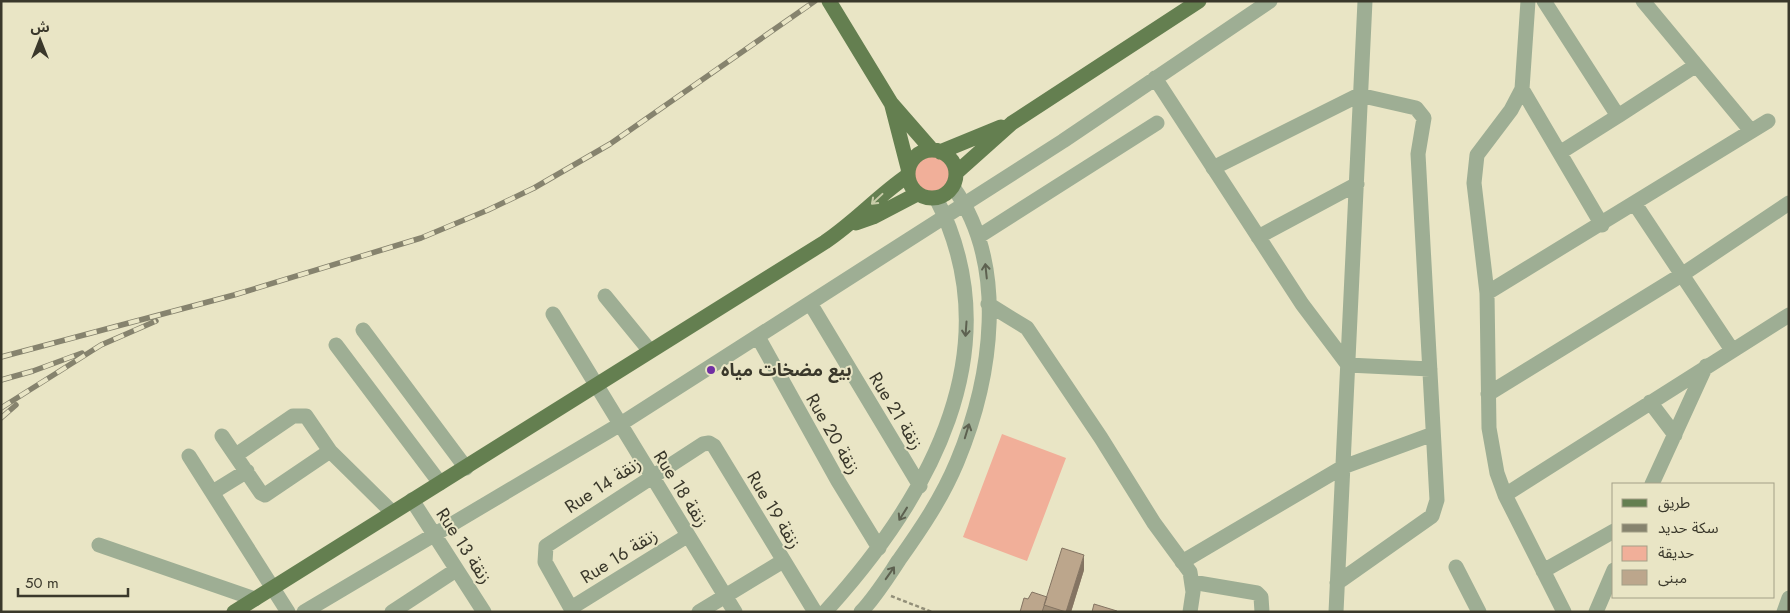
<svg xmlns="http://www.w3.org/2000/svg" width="1790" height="613" viewBox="0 0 1790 613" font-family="Jost,'Noto Sans Arabic',sans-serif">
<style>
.green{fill:#f1af99}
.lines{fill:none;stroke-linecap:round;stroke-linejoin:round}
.path{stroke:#928f79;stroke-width:2.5;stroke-dasharray:4 2.5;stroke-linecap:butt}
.minor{stroke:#9eae94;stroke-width:15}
.major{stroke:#647f50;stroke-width:15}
.rail-casing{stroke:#86836e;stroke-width:5.5}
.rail{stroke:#e9e5c5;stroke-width:4;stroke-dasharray:11;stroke-linecap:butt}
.wall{fill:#a28f78}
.shaded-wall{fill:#847462}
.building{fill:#bca68c;stroke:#847462}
.oneway{stroke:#c8cca8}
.oneway2{stroke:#5d6150}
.poi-dot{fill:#702fa3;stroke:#e9e5c5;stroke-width:2}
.labels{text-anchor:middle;stroke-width:4;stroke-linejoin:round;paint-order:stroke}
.poi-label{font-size:18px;font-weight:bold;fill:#3a382b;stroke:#e9e5c5;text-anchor:start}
.street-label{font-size:18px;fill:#3a382b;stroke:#e9e5c5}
</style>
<rect width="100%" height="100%" fill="#e9e5c5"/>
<path class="green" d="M914 174a18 18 0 1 1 36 0a18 18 0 1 1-36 0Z
M1002 434 1066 458 1027 561 963 537Z"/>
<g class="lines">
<path class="path" d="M891 596 932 612"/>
<path class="minor" d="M1528 1 1522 89 1511 110 1477 155 1474 183 1487 293 1489 428 1497 473 1505 495 1564 612
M1544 1 1618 116 1561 152
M1643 1 1751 131
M1155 78 1302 304 1348 365 1430 369
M1522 89 1602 225
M1618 116 1695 66
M1213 168 1359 95 1416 108 1424 118 1418 154 1437 500 1432 516 1337 583
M1635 204 1732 350
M981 235 1157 123
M1258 237 1357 184
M1487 293 1768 121
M605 296 650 351
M810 303 920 486
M988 304 1027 328 1101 438 1154 523 1190 572 1193 592 1190 612
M553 314 735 612
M363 330 466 468
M758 337 838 481 879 548
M336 345 440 483
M1488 394 1683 274 1789 203
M1650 402 1675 435
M222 436 261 493 265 495 330 451
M236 455 293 416H306L330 451 392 512
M189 456 288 612
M1652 484 1706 366
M213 492 247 471
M1505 495 1789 315
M412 500 484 612
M99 545 255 599
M1182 562 1343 467 1433 434
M1456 567 1479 612
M1543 571 1614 531
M1192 582 1257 593 1261 597 1262 612
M571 608 687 536
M304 612 619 425 1063 141 1270 1
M392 612 456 570
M573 612 545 562 546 546 703 444 709 443 714 446 815 612
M699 612 783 561
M825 612C928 499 1014 350 936 198
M861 612C876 596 887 578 899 560 921 529 942 498 957 462 992 378 1009 265 953 187
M1336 612 1365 1
M1596 612 1614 570
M1784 612 1789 598"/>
<path class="major" d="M829 1 891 103 932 150
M892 106 908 168
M908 174a24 24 0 1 1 48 0a24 24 0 1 1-48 0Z
M940 152 1001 127
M956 173 1012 123 1199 1
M856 223 873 217 917 194
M234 612 825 242C855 222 878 196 907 176"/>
<g class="rail-casing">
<path id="rail" d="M1 357 234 295 421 238 488 210 534 188 610 144 815 1
M1 380 33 371 82 353
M1 408 101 345 156 321
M1 418 16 405"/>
</g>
<use href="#rail" class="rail"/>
</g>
<path class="wall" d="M1084 570 1071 612H1020L1028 599 1047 597Z"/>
<path class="shaded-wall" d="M1084 555V570L1071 612H1066Z"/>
<path class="building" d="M1062 548 1084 555 1066 612 1044 605Z
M1032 592 1047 597 1042 612H1020L1024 598 1028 599Z
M1094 604 1117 611V612H1092Z"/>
<defs><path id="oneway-shaft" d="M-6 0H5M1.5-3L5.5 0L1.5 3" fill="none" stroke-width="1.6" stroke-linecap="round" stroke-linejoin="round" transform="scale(1.25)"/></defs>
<use class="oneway" href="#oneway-shaft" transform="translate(877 199) rotate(137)"/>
<g class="oneway2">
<use href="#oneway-shaft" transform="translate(986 271) rotate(-96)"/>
<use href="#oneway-shaft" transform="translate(966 329) rotate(94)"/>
<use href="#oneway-shaft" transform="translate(967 431) rotate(-73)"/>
<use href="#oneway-shaft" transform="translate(903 514) rotate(122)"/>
<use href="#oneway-shaft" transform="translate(890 573) rotate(-55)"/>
</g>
<circle class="poi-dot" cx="711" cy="370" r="5"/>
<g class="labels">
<g class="poi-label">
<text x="721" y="376">بيع مضخات مياه</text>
</g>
<g class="street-label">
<text transform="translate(896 411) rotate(59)" y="6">Rue 21 زنقة</text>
<text transform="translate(833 434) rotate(60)" y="6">Rue 20 زنقة</text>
<text transform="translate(603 485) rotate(-33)" y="6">Rue 14 زنقة</text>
<text transform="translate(681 489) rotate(58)" y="6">Rue 18 زنقة</text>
<text transform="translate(774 510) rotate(59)" y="6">Rue 19 زنقة</text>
<text transform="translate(464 546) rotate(57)" y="6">Rue 13 زنقة</text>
<text transform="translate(619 556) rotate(-32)" y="6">Rue 16 زنقة</text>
</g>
</g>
<rect width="1790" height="613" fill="none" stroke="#3a382b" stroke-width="5"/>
<rect x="1612" y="483" width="162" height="115" fill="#e9e5c5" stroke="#a3a087"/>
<rect x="1622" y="499" width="25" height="8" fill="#647f50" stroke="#a3a087"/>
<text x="1658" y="508" font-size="15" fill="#3a382b">طريق</text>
<rect x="1622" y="524" width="25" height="8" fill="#86836e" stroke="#a3a087"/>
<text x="1658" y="533" font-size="15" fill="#3a382b">سكة حديد</text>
<rect x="1622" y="546" width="25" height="15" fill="#f1af99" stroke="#a3a087"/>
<text x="1658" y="558" font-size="15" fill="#3a382b">حديقة</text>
<rect x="1622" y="570" width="25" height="15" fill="#bca68c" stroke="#a3a087"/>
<text x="1658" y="583" font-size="15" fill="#3a382b">مبنى</text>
<g transform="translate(40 40)" stroke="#e9e5c5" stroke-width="4" paint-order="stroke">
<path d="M0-4L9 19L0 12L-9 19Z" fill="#3a382b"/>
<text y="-8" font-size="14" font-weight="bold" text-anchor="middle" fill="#3a382b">ش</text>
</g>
<path d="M18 588v8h110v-8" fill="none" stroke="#3a382b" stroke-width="2.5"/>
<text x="25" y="588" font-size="15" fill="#3a382b" stroke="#e9e5c5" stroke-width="4" paint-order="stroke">50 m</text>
</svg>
